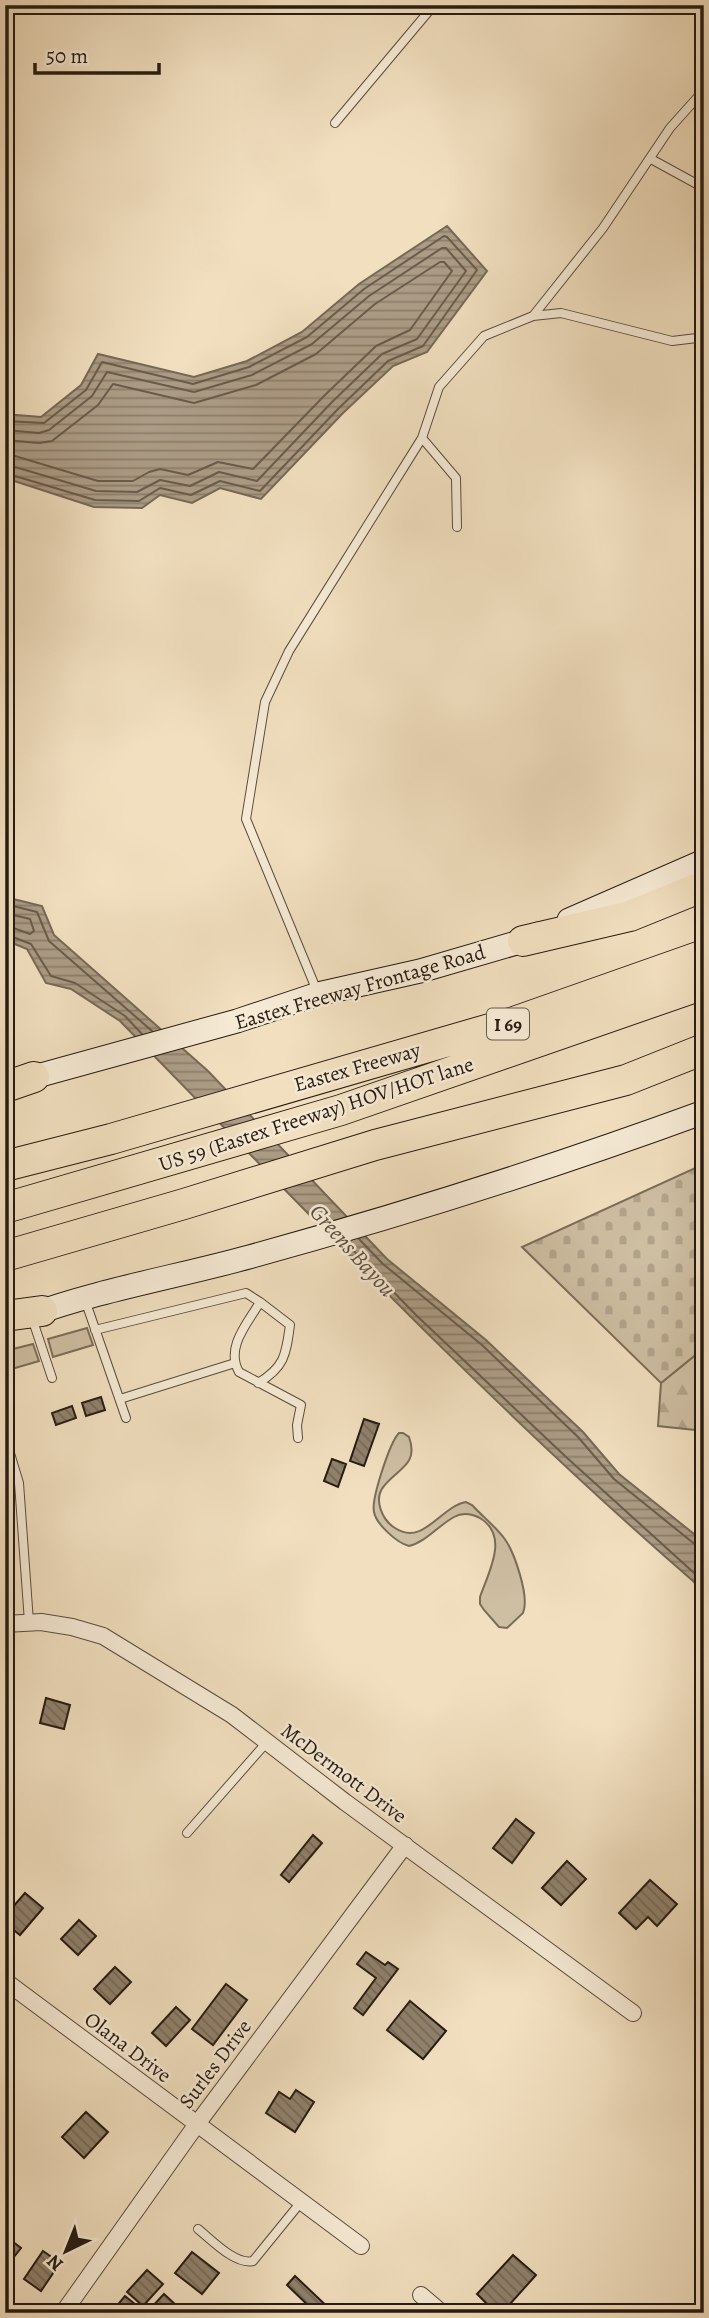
<svg xmlns="http://www.w3.org/2000/svg" width="709" height="2318" viewBox="0 0 709 2318" font-family="Alegreya,serif">
<style>
.green{fill:#cebea2;stroke:#7a6c5a;stroke-width:2}
.forest{fill:url(#forest-firs);stroke:#7a6c5a;stroke-width:2}
.cemetery{fill:url(#cemetery-stones);stroke:#7a6c5a;stroke-width:2}
.water{fill:url(#water-rules);stroke:#766857;stroke-width:2}
.lines{fill:none;stroke-linecap:round;stroke-linejoin:round}
.shore{stroke:#695c4c;stroke-width:2}
.building{fill:url(#building-back-hatch);stroke:#261b13;stroke-width:2}
.lane-casing{stroke:#594c3e;stroke-width:10}
.street-casing{stroke:#594c3e;stroke-width:18}
.secondary-casing{stroke:#261b13;stroke-width:25}
.highway-casing{stroke:#261b13;stroke-width:32}
.lane{stroke:#f6ead5;stroke-width:8}
.street{stroke:#f6ead5;stroke-width:16}
.secondary{stroke:#f6ead5;stroke-width:23}
.highway{stroke:#f1dfbf;stroke-width:30}
.labels{text-anchor:middle;stroke-width:5;stroke-linejoin:round;paint-order:stroke}
.shield{fill:#f6ead5;stroke:#64594d;stroke-width:2}
.shield-label{font-size:19px;font-weight:bold;fill:#261b13}
.street-label{font-size:21px;fill:#261b13;stroke:#f6ead5}
.water-label{font-size:23px;font-style:italic;fill:#5c4f41;stroke:#f6ead5}
</style>
<defs>
<pattern id="forest-firs" width="22" height="20" patternUnits="userSpaceOnUse" patternTransform="scale(1.75)"><rect width="22" height="20" fill="#cebea2"/><path d="M5 1l3.5 6h-7zM16 11l3.5 6h-7z" fill="#b1a38b"/></pattern>
<pattern id="cemetery-stones" width="16" height="16" patternUnits="userSpaceOnUse" patternTransform="scale(1.75)"><rect width="16" height="16" fill="#cebea2"/><path d="M2 7V4a2 2 0 0 1 4 0v3zM10 15v-3a2 2 0 0 1 4 0v3z" fill="#b1a38b"/></pattern>
<pattern id="water-rules" width="6" height="5" patternUnits="userSpaceOnUse" patternTransform="scale(1.75)"><rect width="6" height="5" fill="#ac9c85"/><path d="M0 2.5h6" fill="none" stroke="#8c7e6c"/></pattern>
<pattern id="building-back-hatch" width="6" height="6" patternUnits="userSpaceOnUse" patternTransform="scale(1.75)"><rect width="6" height="6" fill="#90816c"/><path d="M-1 5l2 2M0 0l6 6M5-1l2 2" fill="none" stroke="#756958"/></pattern>
</defs>
<rect width="100%" height="100%" fill="#f1dfbf"/>
<filter id="stains"><feTurbulence type="fractalNoise" baseFrequency=".00286" numOctaves="4"/><feColorMatrix values="0 0 0 0 .2 0 0 0 0 .09 0 0 0 0 .02 0 0 0 .5 -.17"/></filter>
<radialGradient id="worn" r=".72"><stop offset=".6" stop-color="#630" stop-opacity="0"/><stop offset="1" stop-color="#630" stop-opacity=".3"/></radialGradient>
<path class="green" d="M87 1328 93 1345 53 1357 48 1339Z
M33 1344 39 1361 5 1371V1351Z
M399 1433H403L409 1437C419 1465 398 1468 384 1486 373 1499 382 1520 395 1528 423 1547 441 1506 466 1502L472 1505C482 1516 495 1526 504 1538 514 1551 530 1597 523 1613L507 1628 499 1627 484 1610 480 1604V1597C488 1573 510 1536 480 1518 472 1514 463 1512 454 1517 439 1525 426 1542 409 1546 397 1543 376 1524 374 1512 371 1499 390 1442 399 1433Z"/>
<path class="forest" d="M704 1348V1431L658 1426 661 1383Z"/>
<path class="cemetery" d="M704 1164V1348L661 1383 522 1247Z"/>
<path class="water" d="M447 226 487 271 427 352 393 366 343 413 261 499 220 488 192 503 160 495 142 508 94 507 5 478V414L41 417 81 385 98 354 194 377 247 361 302 332 359 284Z
M5 897 42 906 54 935 208 1071 387 1259 486 1340 583 1432 619 1474 704 1542V1593L693 1581C491 1406 307 1212 120 1021L71 989 46 983 27 949 5 940Z"/>
<g class="lines">
<path class="shore" d="M5 421 44 423 86 390 102 362 193 384 249 367 307 337 364 289 444 236 447 237 477 270 423 346 388 361 338 409 260 491 220 481 191 495 160 488 139 501 95 500 5 473
M5 430 39 433 49 430 92 396 107 372 194 392 252 375 312 344 369 296 442 248H446L466 271 417 339 382 354 332 402 257 481 219 472 190 486 160 480 137 492 96 491 5 464
M5 440 39 443 52 441 98 405 113 384 194 403 256 385 316 354 375 304 440 262H444L452 271 410 330 376 346 325 395 253 469 218 462 188 475 160 469 149 472 133 481H98L5 453
M5 904 37 912 49 941 152 1031
M5 913 30 919 34 931 30 934 5 925
M5 934 31 944 51 976 75 983 125 1016 142 1034
M359 1239 383 1264 482 1345 578 1437 614 1479 697 1546 704 1547
M346 1243 417 1316 565 1456 704 1582"/>
</g>
<path class="building" d="M101 1397 105 1410 86 1416 82 1403Z
M72 1406 76 1418 56 1425 52 1413Z
M364 1419 379 1424 364 1466 350 1461Z
M332 1459 346 1464 338 1487 324 1481Z
M46 1698 70 1705 64 1729 40 1723Z
M516 1819 534 1833 512 1863 493 1848Z
M313 1835 322 1843 289 1882 281 1875Z
M567 1861 586 1879 561 1905 542 1888Z
M650 1880 677 1904 657 1926 648 1917 636 1929 619 1913Z
M25 1893 43 1908 20 1935 5 1923V1916Z
M79 1920 96 1936 78 1955 61 1939Z
M366 1952 385 1965 388 1962 398 1969 363 2015 354 2008 376 1978 357 1964Z
M115 1967 131 1982 110 2004 94 1989Z
M226 1984 247 2000 213 2045 192 2029Z
M410 2001 446 2031 423 2059 387 2030Z
M176 2007 190 2020 166 2046 152 2033Z
M296 2090 314 2102 295 2132 266 2113 279 2092 290 2099Z
M86 2112 108 2132 84 2158 62 2137Z
M5 2236 21 2248 6 2267 5 2266Z
M43 2251 60 2263 41 2291 24 2279Z
M192 2252 219 2273 202 2294 175 2273Z
M513 2255 536 2275 502 2313H496L477 2294Z
M147 2270 163 2284 143 2306 127 2292Z
M295 2276 334 2313H316L287 2285Z
M164 2294 176 2305 169 2313H154L150 2309Z
M125 2296 142 2310 140 2313H111Z"/>
<g class="lines">
<g class="lane-casing">
<path id="lane" d="M335 123 434 5
M651 159 704 188
M533 316 561 313 672 341 697 338 704 331
M422 438 456 478 457 527
M317 991 246 819 265 702 289 651 422 438 439 387 484 336 533 316 603 228 670 128 704 90
M85 1300 126 1418
M32 1318 52 1378
M95 1330 246 1293 260 1302C248 1323 225 1347 239 1372L301 1405 297 1425 298 1438
M258 1383C285 1367 286 1354 290 1325L260 1302
M120 1399 235 1363
M5 1437 19 1483 29 1622
M187 1833 267 1742
M198 2229C212 2240 235 2265 253 2261L301 2202"/>
</g>
<g class="street-casing">
<path id="street" d="M5 1624 41 1622 72 1627 103 1636 232 1715 345 1802 633 2013
M5 1981 361 2246
M421 2295 442 2313
M63 2313 197 2124 405 1845"/>
</g>
<g class="secondary-casing">
<path id="secondary" d="M569 920 704 861
M19 1081 237 1021 318 994 420 971 523 941 538 934
M28 1316C99 1290 176 1277 249 1257 402 1215 554 1167 704 1112"/>
</g>
<g class="highway-casing">
<path id="highway" d="M523 941 630 916 704 886
M5 1087 34 1077
M5 1166 111 1139 514 1022 704 955
M5 1208 341 1110 704 984
M5 1256 184 1204 375 1145 626 1080 704 1049
M5 1316 42 1311"/>
</g>
<use href="#lane" class="lane"/>
<use href="#street" class="street"/>
<use href="#secondary" class="secondary"/>
<use href="#highway" class="highway"/>
</g>
<g class="labels">
<rect class="shield" x="487" y="1008.5" width="42" height="31" rx="5"/>
<g class="shield-label">
<text x="508" y="1031">I 69</text>
</g>
<g class="street-label">
<text transform="translate(360 987) rotate(-16)" y="7">Eastex Freeway Frontage Road</text>
<text transform="translate(357 1067) rotate(-16)" y="7">Eastex Freeway</text>
<text transform="translate(316 1114) rotate(-18)" y="7">US 59 (Eastex Freeway) HOV/HOT lane</text>
<text transform="translate(344 1773) rotate(37)" y="7">McDermott Drive</text>
<text transform="translate(128 2047) rotate(37)" y="7">Olana Drive</text>
<text transform="translate(215 2064) rotate(-53)" y="7">Surles Drive</text>
</g>
<g class="water-label">
<text transform="translate(353 1250) rotate(48)" y="8">Greens Bayou</text>
</g>
</g>
<rect width="709" height="2318" fill="none" stroke="#f1dfbf" stroke-width="28"/>
<rect x="7" y="7" width="695" height="2304" fill="none" stroke="#261b13" stroke-width="3.5"/>
<rect x="14" y="14" width="681" height="2290" fill="none" stroke="#261b13" stroke-width="2"/>
<g transform="translate(66 2251) rotate(223)" stroke="#f6ead5" stroke-width="5" paint-order="stroke">
<path d="M0-5L12 26L0 18L-12 26Z" fill="#261b13"/>
<text y="-10" font-size="19" font-weight="bold" text-anchor="middle" fill="#261b13">N</text>
</g>
<path d="M35 63v10h124v-10" fill="none" stroke="#261b13" stroke-width="3.5"/>
<text x="46" y="63" font-size="21" fill="#261b13" stroke="#f6ead5" stroke-width="5" paint-order="stroke">50 m</text>
<rect width="100%" height="100%" filter="url(#stains)"/>
<rect width="100%" height="100%" fill="url(#worn)"/>
</svg>
